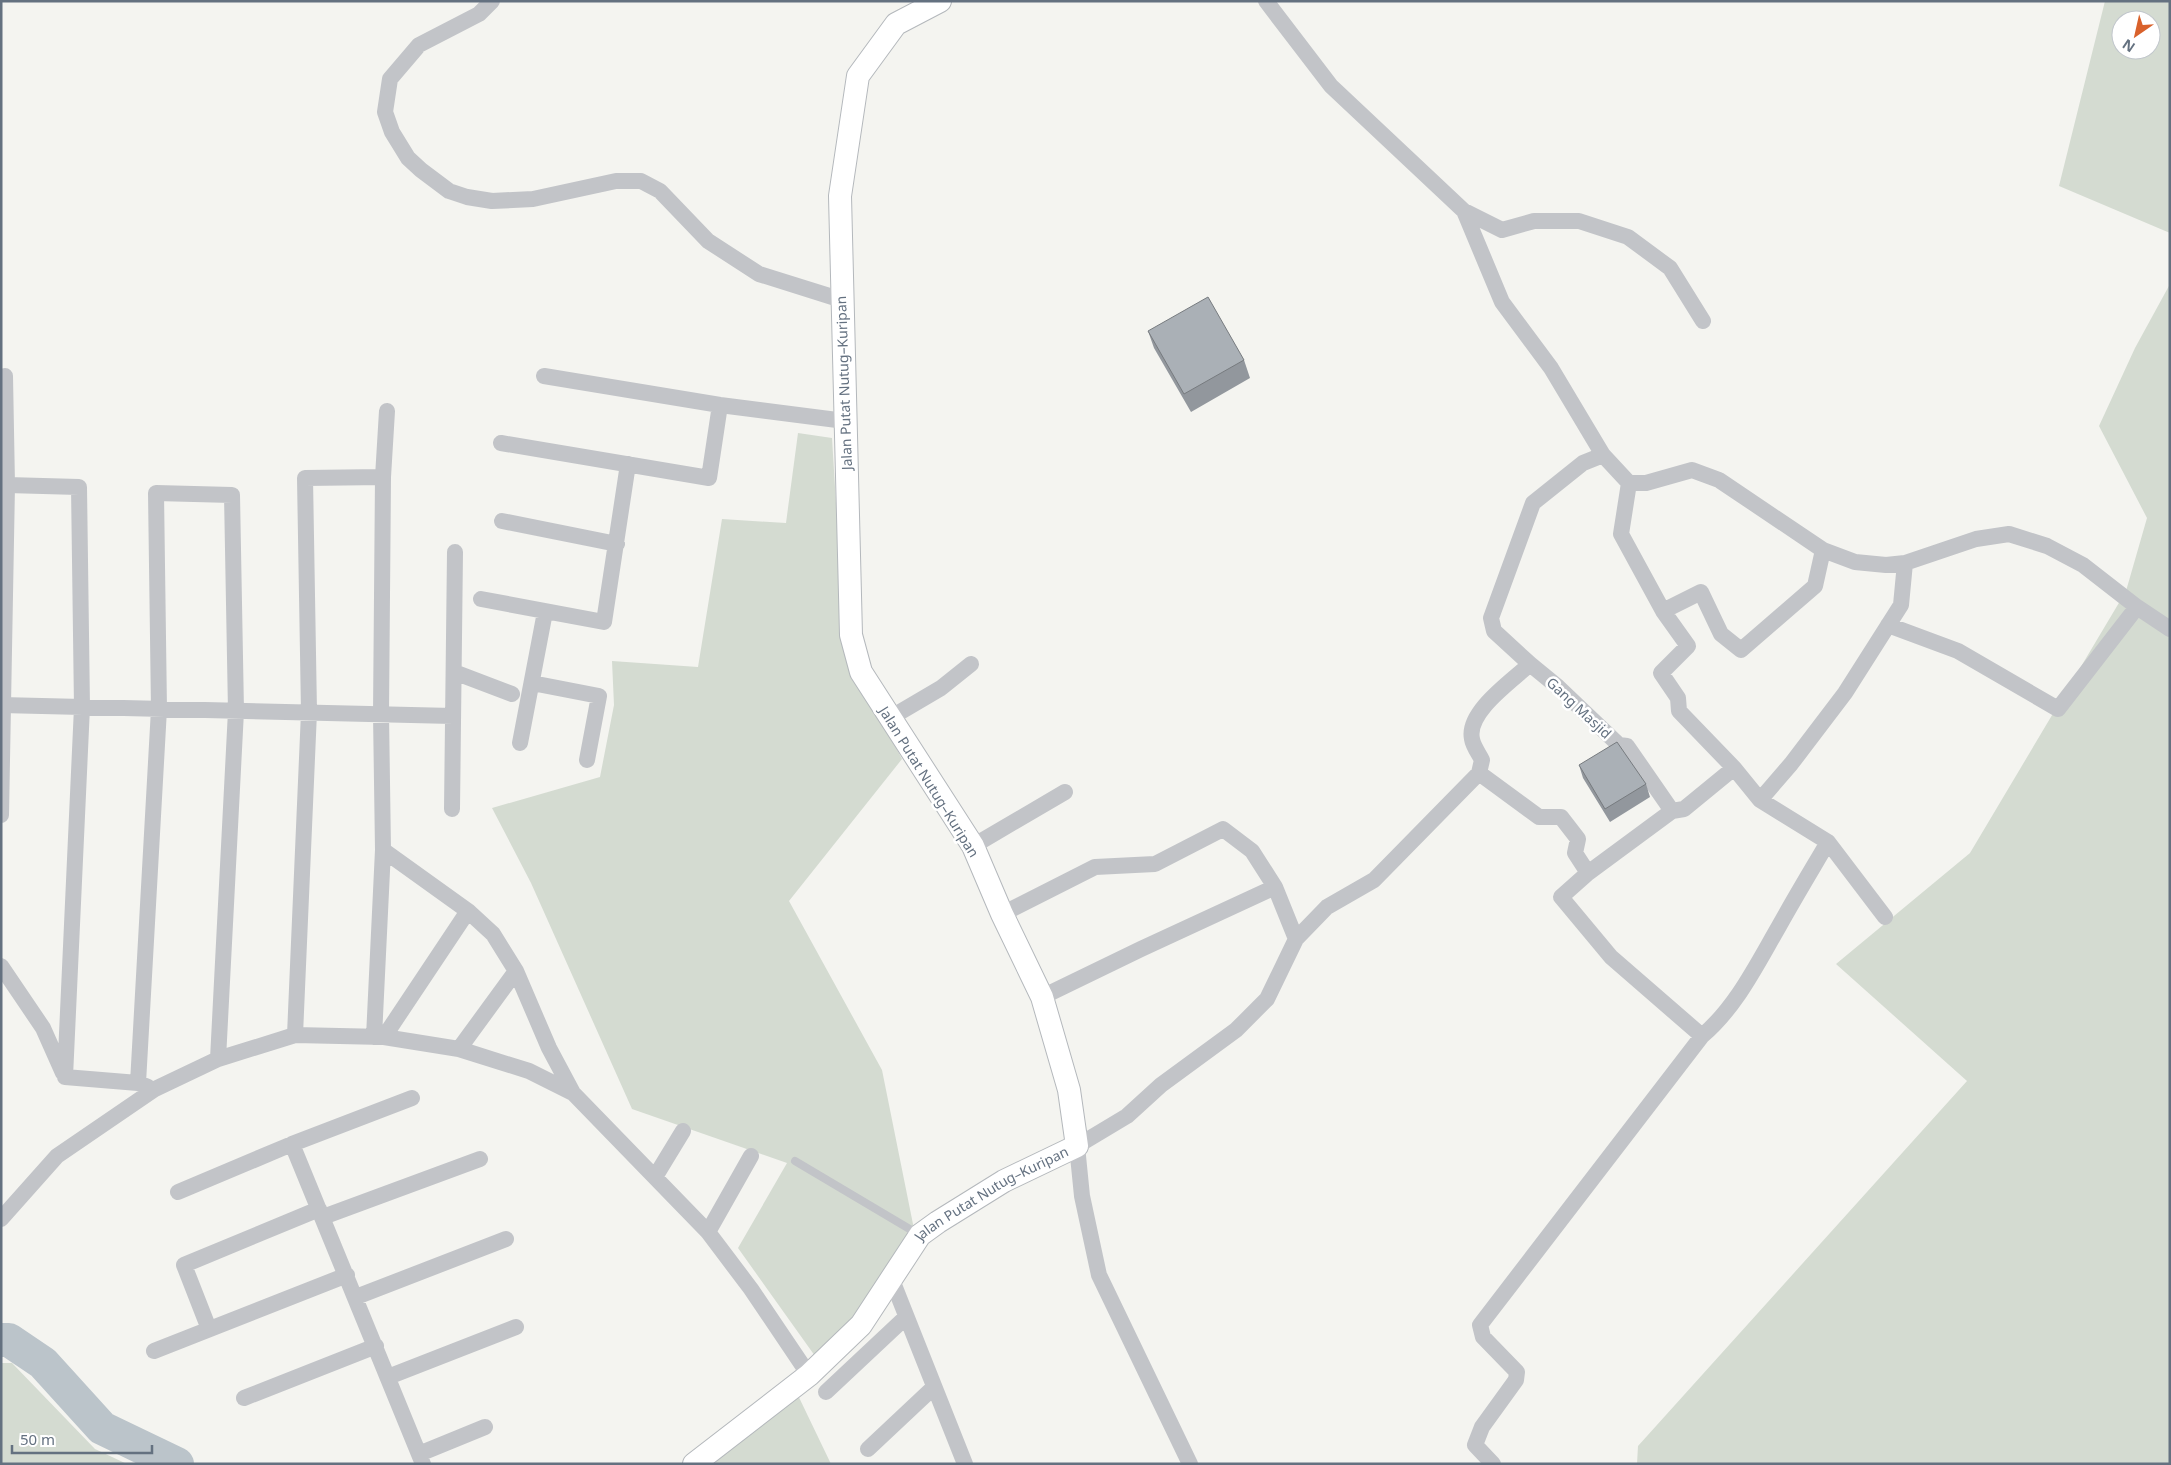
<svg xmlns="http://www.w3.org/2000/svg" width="2171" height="1465" viewBox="0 0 2171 1465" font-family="'Noto Sans',sans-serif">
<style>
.green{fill:#d4dbd1;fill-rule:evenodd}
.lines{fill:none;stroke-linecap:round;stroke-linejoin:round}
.river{stroke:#bbc4ca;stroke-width:34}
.secondary-casing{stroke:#b4b8bc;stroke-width:24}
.lane{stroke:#c2c4c8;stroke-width:8}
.street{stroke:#c2c4c8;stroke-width:16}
.secondary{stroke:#fff;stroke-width:22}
.wall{fill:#92979d}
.building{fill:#aab0b6;stroke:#777b7f}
.labels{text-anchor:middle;stroke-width:5;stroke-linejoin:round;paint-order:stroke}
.street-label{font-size:14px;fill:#647180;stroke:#fff}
</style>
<rect width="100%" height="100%" fill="#f4f4f0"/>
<path class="green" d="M2105 1H2170V233L2059 186ZM2121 20H2151V50H2121Z
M2170 284V1464H1637L1638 1446 1967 1081 1836 964 1970 853 2126 591 2147 518 2099 426 2135 348Z
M798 433 832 438 845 651 902 759 789 901 882 1070 918 1249 820 1363 738 1248 787 1163 632 1109 531 883 492 808 600 777 614 705 612 661 698 667 722 519 786 523Z
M1 1363H12L95 1449 127 1464H1Z
M794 1387 831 1464H714Z"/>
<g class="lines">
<path class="river" d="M1 1340H9L43 1363 102 1428 177 1464"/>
<g class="secondary-casing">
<g id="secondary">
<path id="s1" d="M694 1464 809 1375 861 1325 920 1235 938 1222 1004 1181 1077 1146 1069 1090 1042 997 1002 914 973 846 861 672 851 635 840 196 858 76 896 24 940 1"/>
</g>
</g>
<path class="lane" d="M795 1161 918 1234"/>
<path class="street" d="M492 1 479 14 419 45 390 79 385 112 392 132 408 158 421 170 449 191 467 197 492 201 533 199 616 181H641L660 191 708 241 759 274 842 300
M1266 1 1331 86 1464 211 1502 302 1551 368 1603 455 1629 483H1646L1692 470 1719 480 1823 550 1855 562 1886 565 1905 563 1976 539 2009 534 2047 546 2083 565 2137 607 2170 629
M1464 211 1502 230 1534 221H1579L1628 237 1670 268 1703 321
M544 376 720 405 845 421
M501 443 709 478 720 405
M1629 483 1621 534 1663 611 1688 646 1661 673 1678 698 1679 711 1734 768 1760 800 1828 842 1885 917
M7 485 79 487 82 707 65 1077
M502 521 617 544
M481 599 604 622 628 464
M1663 611 1701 592 1721 634 1741 650 1815 586 1823 550
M1888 625 1958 651 2058 709 2137 607
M1530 664 1558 687 1619 745 1627 746 1672 811 1588 873
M454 672 512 694
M532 683 599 696 587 760
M1 705 453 716
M890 718 941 688 971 664
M520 743 545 612
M1479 773 1539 817H1561L1578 839 1575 853 1588 873 1561 897 1611 957 1702 1036 1480 1325 1483 1337 1517 1372 1516 1380 1482 1427 1475 1445 1493 1464
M1760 800 1791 764 1845 693 1901 605 1905 563
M452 809 455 552
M1672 811 1684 809 1734 768
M1 815 7 485 5 376
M973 846 1065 792
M383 850 468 911 493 934 516 971 549 1048 573 1093 708 1232 751 1289 809 1375
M1002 914 1095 867 1155 864 1223 829 1252 851 1275 887 1296 939
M1 966 43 1028 63 1073
M1042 997 1141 949 1275 887
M295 1035 309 712 305 478 383 477
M1702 1036C1736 1007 1756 966 1778 928 1794 899 1811 871 1828 842
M374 1037 383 850 381 714 383 477 387 411
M384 1037 468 911
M459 1049 516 971
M65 1077 138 1083 148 1087
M138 1083 159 709 156 493 232 495 236 711 218 1059
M292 1144 423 1464
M655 1177 683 1131
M178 1192 292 1144 412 1098
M323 1217 480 1159
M1 1219 57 1156 155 1089 218 1059 295 1035 384 1037 459 1049 529 1071 573 1093
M708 1232 751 1156
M892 1280 965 1464
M356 1297 506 1239
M209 1329 184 1265 319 1209
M154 1351 347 1275
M388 1377 516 1327
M826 1392 906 1317
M244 1398 376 1346
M868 1449 934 1387
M419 1454 485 1427
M1190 1464 1099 1275 1082 1196 1077 1146 1127 1116 1161 1085 1236 1030 1267 999 1296 939 1327 907 1374 880 1479 773 1482 760C1479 754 1473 746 1472 739 1466 712 1512 681 1530 664L1494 631 1491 618 1533 503 1583 463 1603 455"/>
<use href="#secondary" class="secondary"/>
</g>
<path class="wall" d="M1148 331 1244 360 1250 378 1191 412 1154 348Z
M1579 765 1646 784 1650 797 1610 822 1583 778Z"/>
<path class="building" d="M1208 297 1244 360 1184 394 1148 331Z
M1617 742 1646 784 1605 809 1579 765Z"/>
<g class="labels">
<g class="street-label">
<text transform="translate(844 383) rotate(-92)" y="5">Jalan Putat Nutug–Kuripan</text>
<text transform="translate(1579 708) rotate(43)" y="5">Gang Masjid</text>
<text transform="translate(929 782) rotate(58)" y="5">Jalan Putat Nutug–Kuripan</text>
<text dy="5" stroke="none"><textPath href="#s1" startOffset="408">Jalan Putat Nutug–Kuripan</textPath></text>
</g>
</g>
<rect width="2171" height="1465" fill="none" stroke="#647180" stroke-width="5"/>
<g transform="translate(2136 35) rotate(214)"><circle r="24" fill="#ffffff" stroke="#c1c6cc"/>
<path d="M0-4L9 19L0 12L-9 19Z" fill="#d9612b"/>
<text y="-8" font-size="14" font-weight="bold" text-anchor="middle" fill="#647180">N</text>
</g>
<path d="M12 1445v8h140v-8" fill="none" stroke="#647180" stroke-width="2.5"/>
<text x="20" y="1445" font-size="15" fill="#647180" stroke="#ffffff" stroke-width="4" paint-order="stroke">50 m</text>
</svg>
